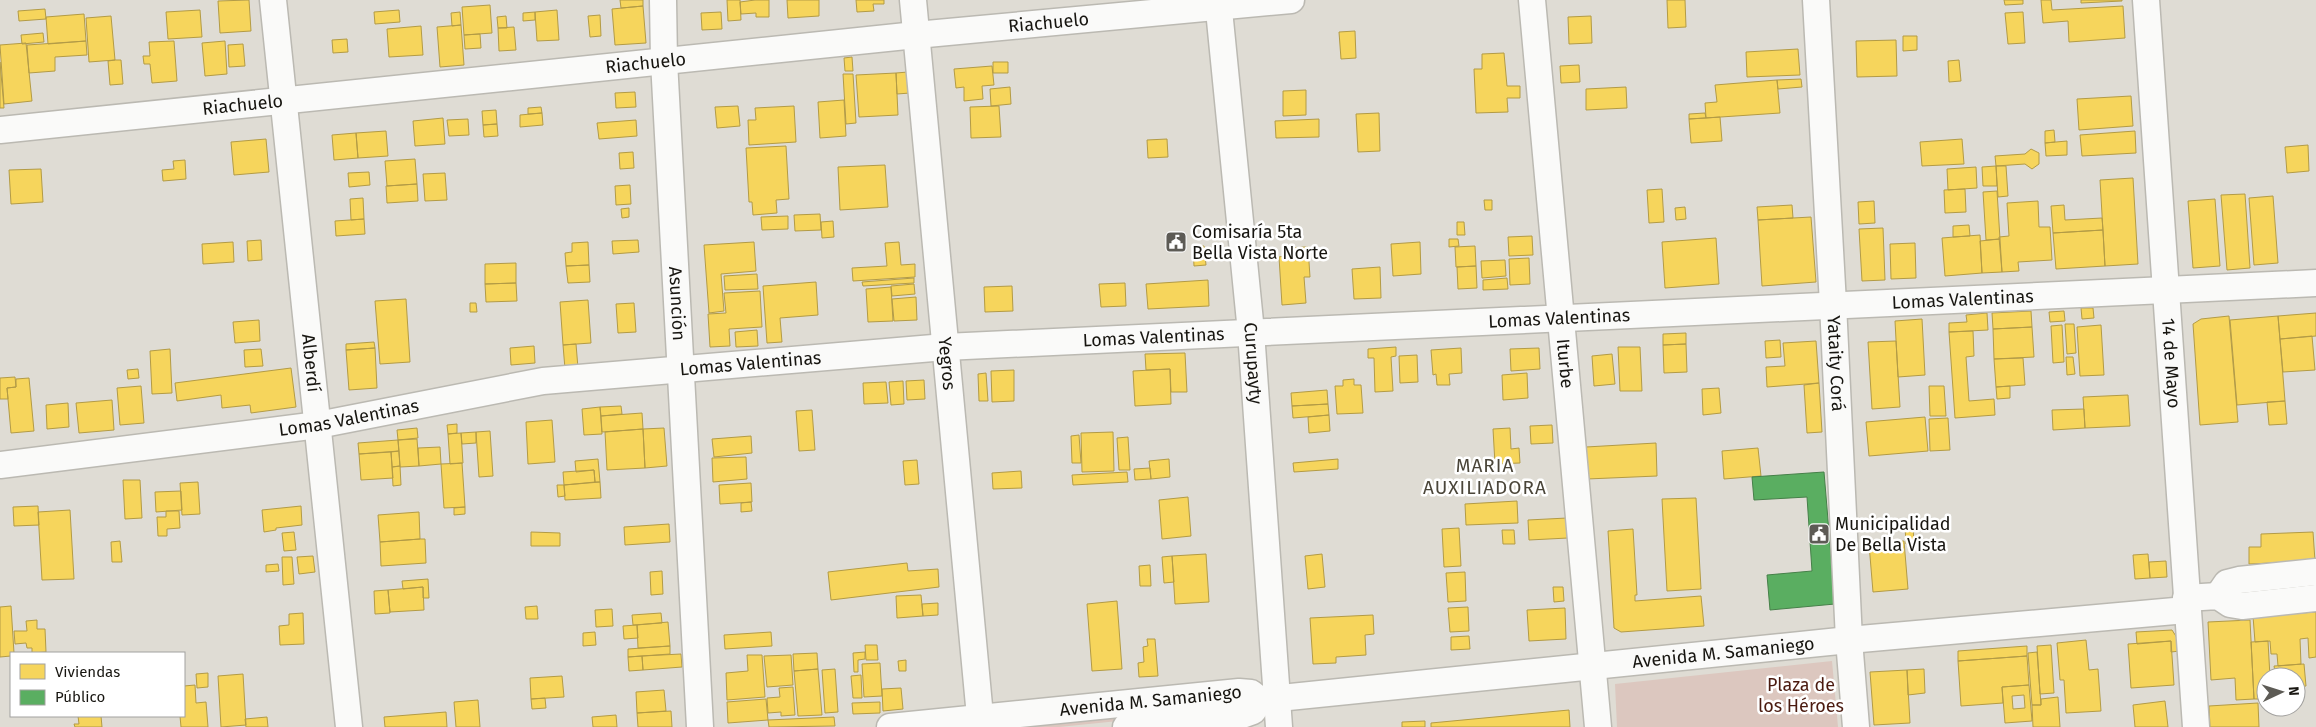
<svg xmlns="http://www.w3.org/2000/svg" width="2316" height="727" viewBox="0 0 2316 727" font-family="'Fira Sans',sans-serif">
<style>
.green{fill:#dcc7bf}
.homes{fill:#f6d55c;stroke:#b39b45;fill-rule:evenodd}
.public{fill:#5aae61;stroke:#468049}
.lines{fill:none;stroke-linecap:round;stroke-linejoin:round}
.minor-casing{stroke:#bbb9b2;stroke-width:29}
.minor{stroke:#fafaf9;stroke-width:26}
.labels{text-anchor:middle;stroke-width:5;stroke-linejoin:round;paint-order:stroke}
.street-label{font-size:18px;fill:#171510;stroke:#fff}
.poi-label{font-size:18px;fill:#171510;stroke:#fff;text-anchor:start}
.park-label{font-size:18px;fill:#4b1b10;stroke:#fff}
.neighbourhood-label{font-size:19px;letter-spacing:1px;fill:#4a4539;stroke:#fff}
</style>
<rect width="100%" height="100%" fill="#dfdcd4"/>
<path class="green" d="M1832 661 1838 727H1617L1615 684Z
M1237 709 1059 727H1001L1002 725Z"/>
<path class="homes" d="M249 0 251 31 220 33 218 1Z
M620 0H643V6L621 8Z
M727 0H740L741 20 728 21Z
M755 0H769V17H756V13L741 14 740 2Z
M787 0H819V16L788 18Z
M856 0H884V4H873L874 11 857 12Z
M1667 0H1685L1686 27 1668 28Z
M2004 0H2023V4L2005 5Z
M2041 0H2051L2052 10 2123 6 2125 38 2069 42 2068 21 2043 23Z
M2081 0H2122V1L2081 3Z
M490 5 492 33 464 35 462 7Z
M643 6 646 43 615 45 612 9Z
M45 9 46 19 19 21 18 11Z
M200 10 202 37 168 39 166 12Z
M399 10 400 22 375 24 374 12Z
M557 10 559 40 537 41 535 12Z
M460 12 461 25 452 26 451 13Z
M535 12V20L523 21V13Z
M721 12 722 29 702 30 701 13Z
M2023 12 2025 43 2008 44 2005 13Z
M84 14 86 41 48 44 46 17Z
M600 15 601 36 590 37 588 16Z
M111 16 115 60 89 62 86 18Z
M506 16 507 28H498L497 17Z
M1591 16 1592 43 1569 44 1568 17Z
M461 25 464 65 440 67 437 27Z
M421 26 423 55 389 57 387 29Z
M514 27 516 50 499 51 498 28Z
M1355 31 1356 58 1341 59 1339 32Z
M43 33 44 42 22 44 21 35Z
M480 34 481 48 465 49 464 35Z
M1903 36H1917V50L1903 51Z
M347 39 348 52 333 53 332 40Z
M1896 40 1897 76 1857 77 1856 41Z
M86 41 87 55 55 57V71L29 73 27 45Z
M174 41 177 81 152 83 150 64H144L143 56H150L149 42Z
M225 41 227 74 205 76 202 43Z
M26 43 32 101 4 104 0 45Z
M243 44 245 66 229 67 228 45Z
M1798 49 1800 75 1747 77 1746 52Z
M1504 53 1507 86H1520V98H1507L1508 112 1476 113 1474 69H1482V54Z
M852 57 853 71H845L844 58Z
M115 60H121L123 84 110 85 108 61Z
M1959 60 1961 81 1949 82 1948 61Z
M0 62 4 108H0Z
M993 62H1008V73H993Z
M1579 65 1580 82 1561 83 1560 66Z
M992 66 994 85 982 86 983 99 964 101V87L956 88 954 69Z
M908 72 910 93 897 94 896 73Z
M896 73 898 115 859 117 856 75Z
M843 74H853L856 123 846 124Z
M1801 79 1802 87 1778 89 1777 80Z
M1777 80 1780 113 1706 118 1705 103 1717 102 1715 85Z
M1010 87 1011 104 991 106 990 89Z
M1626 87 1627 108 1586 110V89Z
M1306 90V115L1283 116V91Z
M635 92 636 107 616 108 615 93Z
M2131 96 2133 126 2079 130 2077 99Z
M844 100 846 136 820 138 818 102Z
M738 106 740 126 717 128 715 107Z
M794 106 796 142 749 145 748 120H756L755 108Z
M999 106 1001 137 971 138 970 107Z
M541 107 542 113 528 114V108Z
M496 110 497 124 483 125 482 111Z
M542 113 543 125 520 127V115Z
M1379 113 1380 151 1358 152 1356 114Z
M1705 113 1706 118 1689 119V114Z
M1720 117 1722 141 1691 143 1689 119Z
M443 118 445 144 415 146 413 121Z
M468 119 469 135 449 136 447 120Z
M1319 119V137L1276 138 1275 121Z
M636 120 637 136 599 139 597 123Z
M497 124 498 136 484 137 483 125Z
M2054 130 2055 142 2045 143V131Z
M386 131 388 156 358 158 356 133Z
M2135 131 2136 153 2082 156 2080 135Z
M356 133 358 158 334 160 332 135Z
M266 139 269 172 234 175 231 142Z
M1167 139 1168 157 1148 158 1147 140Z
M1962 139 1964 164 1922 166 1920 142Z
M2067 141V155L2046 156 2045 143Z
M2308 145 2309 171 2287 173 2285 147Z
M786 146 789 199 776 200 777 213 753 215 752 202H749L746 148Z
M2031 149 2039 153V164L2032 169 2025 164 1996 166 1995 156 2025 154Z
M633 152 634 168 620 169 619 153Z
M415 159 417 184 387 186 385 161Z
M185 160 186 179 163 181 162 170 174 169 173 161Z
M885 165 888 207 840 210 838 167Z
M1996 166 1997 186H1983L1982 167Z
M1996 166H2006L2008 196 1998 197Z
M1976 167 1977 188 1948 190 1947 169Z
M41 169 43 202 11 204 9 170Z
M369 172 370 185 349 187 348 173Z
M445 173 447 200 425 201 423 174Z
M2133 178 2138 264 2105 266 2100 180Z
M417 184 418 201 387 203 386 186Z
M630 185 631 204 616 205 615 186Z
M1662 189 1664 222 1649 223 1647 190Z
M1965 189 1966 212 1945 213 1944 190Z
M1997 191 2000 239 1986 240 1983 192Z
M2245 194 2250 268 2227 270 2221 195Z
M2273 196 2278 263 2254 265 2249 198Z
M363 198 364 219 351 220 350 199Z
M2215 199 2220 266 2193 268 2188 201Z
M1484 200H1492V210H1485Z
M1874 201 1875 223 1859 224 1858 202Z
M2038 201 2039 227H2050L2052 260 2018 262 2019 271 2002 272 1999 237 2009 236 2007 203Z
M1792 205 1793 218 1758 220 1757 207Z
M2064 205 2065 220 2102 218 2103 230 2053 233 2051 206Z
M1685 207 1686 219 1676 220 1675 208Z
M629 208V217L622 218 621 209Z
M820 214 821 230 795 231 794 215Z
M788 216V229L762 230 761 217Z
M1811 217 1816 282 1762 286 1758 220Z
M364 219 365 234 336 236 335 221Z
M833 221 834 237 822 238 821 222Z
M1457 222H1464L1465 235H1457Z
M1969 225 1970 236 1953 237V226Z
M1883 228 1885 280 1862 281 1859 229Z
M2103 230 2105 266 2056 269 2053 233Z
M1980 235 1982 273 1945 276 1942 238Z
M1532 236 1533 255 1509 256 1508 237Z
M1716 238 1719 284 1665 288 1662 242Z
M1449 239H1458L1459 246 1449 247Z
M2000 239 2002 272 1982 273 1980 241Z
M261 240 262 260 248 261 247 241Z
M638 240 639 252 613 254 612 241Z
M233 242 234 262 203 264 202 244Z
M588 242 589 265 566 266 565 253 572 252V243Z
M754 242 756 271 721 274 724 311 709 313 704 245Z
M899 242 901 265 915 264V277L853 281 852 268 887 266 885 243Z
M1420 242 1421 274 1393 276 1391 244Z
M1915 243 1916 278 1891 279 1890 244Z
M1204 246 1206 265 1194 266 1193 247Z
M1475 246 1476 266 1456 267 1455 247Z
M1305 247H1308L1310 277H1304L1306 303 1282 305 1279 257 1284 256V253L1291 252 1290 248Z
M1529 258 1530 284 1510 285 1509 259Z
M1505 260 1506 276 1482 278 1481 261Z
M516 263V283L485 284V264Z
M589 265 590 282 568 283 566 266Z
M1476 266 1477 288 1458 289 1457 267Z
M1380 267 1381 298 1354 299 1352 269Z
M757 274 758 289 725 290 724 276Z
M914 278V283L863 286 862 282Z
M1507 278 1508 289 1483 290V280Z
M1208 280 1209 306 1148 309 1146 284Z
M816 282 818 315 780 318 782 342 767 343 763 286Z
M516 283 517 301 486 302 485 284Z
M1125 283 1126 306 1101 307 1099 284Z
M914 284 915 294 892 296 891 286Z
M1012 286 1013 311 985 312 984 287Z
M891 287 893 321 868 322 866 289Z
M760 291 762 327 729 329 730 346 710 347 708 314 726 313 724 293Z
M916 297 917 320 894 321 892 299Z
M406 299 410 362 380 364 375 301Z
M588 300 591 343 563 345 560 302Z
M470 303H476L477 312H470Z
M634 303 636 332 618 333 616 304Z
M2081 308H2093L2094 318 2082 319Z
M2031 311 2032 327 1993 329 1992 313Z
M2064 311 2065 321 2050 322 2049 312Z
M1987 313 1988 330 1949 332V323L1967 322 1966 315Z
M2316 313V336L2280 339 2278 316Z
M2229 316 2238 422 2200 425 2193 324 2201 319Z
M2278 316 2285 401 2237 405 2230 320Z
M1922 319 1925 375 1898 377 1895 321Z
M259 320 260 341 235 343 233 322Z
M2065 324H2074L2076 353 2067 354Z
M2062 325 2064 362 2053 363 2051 326Z
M2101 325 2104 375 2080 376 2077 327Z
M2032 327 2034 357 1994 359 1993 329Z
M757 330 758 346 736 347 735 332Z
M1973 331 1974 356 1966 357 1969 401 1994 399 1995 415 1955 418 1949 332Z
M1686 333V344L1663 345V334Z
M2312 336 2315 370 2283 372 2280 339Z
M1780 340 1781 357 1766 358 1765 341Z
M1816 341 1819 383 1767 387 1766 367 1785 366 1783 343Z
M1896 341 1900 407 1872 409 1868 342Z
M374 342 375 348 346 350V344Z
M576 344 578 368 565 369 563 345Z
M1686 344 1687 372 1664 373 1663 345Z
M534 346 535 363 511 365 510 348Z
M1396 347V356L1391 357 1393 391 1375 392 1374 358H1368V349Z
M1618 347H1640L1642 391H1620Z
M375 348 377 388 349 390 346 350Z
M1461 348 1462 373 1449 374 1450 385H1437L1436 374 1433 375 1431 350Z
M1539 348 1540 369 1511 371 1510 349Z
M170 349 172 393 152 394 150 351Z
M261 349 263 366 245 367 244 350Z
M1185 353 1187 392H1171L1170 369 1146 370 1145 354Z
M1612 354 1615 384 1594 386 1592 356Z
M1417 355 1418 382 1400 383 1399 356Z
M2066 357H2073L2075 374 2067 375Z
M2023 358 2025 385 1996 387 1994 359Z
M291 368 296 407 251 413 250 405 222 408 221 395 177 401 175 383Z
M138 369 139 378 128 379 127 370Z
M1170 369 1171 404 1135 406 1133 371Z
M1014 370V401L992 402 991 371Z
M986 373 988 401H979L978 374Z
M1527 373 1528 398 1503 400 1502 375Z
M15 377 16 387 7 388 8 399H0V378Z
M29 378 34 431 11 433 7 388 16 387V379Z
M1354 379V385H1361L1363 413 1337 414 1335 386H1343V380Z
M924 380 925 399 907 400 906 381Z
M903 381 904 404 891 405 889 382Z
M886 382 888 403 864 404 863 383Z
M1819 383 1822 432 1807 433 1804 385Z
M141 386 144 423 120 425 117 388Z
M1929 386H1944L1946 416H1930Z
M2010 386V398L1997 399 1996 387Z
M1719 388 1721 413 1703 415 1702 389Z
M1327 390 1328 404 1292 406 1291 393Z
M2128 395 2130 426 2085 428 2083 397Z
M112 400 114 430 79 433 76 403Z
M2285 401 2287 424 2269 425 2267 402Z
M68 403 69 427 47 429 46 405Z
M1328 404 1329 415 1293 418 1292 406Z
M621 406 622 414 601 416 600 407Z
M600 407 602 434 584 435 582 409Z
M2084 409 2085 428 2053 430 2052 410Z
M812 410 815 450 799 451 796 411Z
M642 413 643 429 602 432 601 416Z
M1329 415 1330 431 1309 433 1308 417Z
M1925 417 1928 451 1869 456 1866 422Z
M1948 418 1950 450 1930 451 1929 419Z
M552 420 555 462 528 464 526 422Z
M457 424V433L448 434 447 425Z
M1552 425 1553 443 1531 444 1530 426Z
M417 428 418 438 398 440 397 430Z
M664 428 667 466 645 468 643 429Z
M1510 428 1511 449 1519 448 1520 463 1495 464 1493 429Z
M643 429 645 468 607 470 605 432Z
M490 431 493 476 479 477 476 432Z
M476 432V443L462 444 461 433Z
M1113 432 1114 471 1082 472 1081 433Z
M461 433 463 463 450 464 448 434Z
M1079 435 1081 463H1072L1071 436Z
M751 436 752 453 714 457 712 439Z
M1128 437 1130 470H1119L1117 438Z
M417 439 419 466 400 467 398 440Z
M398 440 399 451 359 454 358 443Z
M1656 443 1657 476 1587 479 1586 447Z
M440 447 441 464 419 466 418 448Z
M1758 448 1761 476 1724 479 1722 451Z
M399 451 400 466 392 467 391 452Z
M391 452 393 478 361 480 359 454Z
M746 457 747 479 713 482 712 458Z
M598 459 600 482H595L594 470 576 472 575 461Z
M1169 459 1170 477 1151 479 1149 461Z
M1338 459V469L1294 472 1293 463Z
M917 460 919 484 905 485 903 461Z
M462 463 465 507 444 508 441 464Z
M400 466 401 485 393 486 392 467Z
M1150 468 1151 479 1135 480 1134 469Z
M594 470 595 482 564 485 563 472Z
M1021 471 1022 488 993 489 992 473Z
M1127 472 1128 482 1073 485 1072 475Z
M123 480H140L142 518 125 519Z
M198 482 200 514 182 515 180 483Z
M600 482 601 498 565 500 564 485Z
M751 483 752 502 720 504 719 485Z
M557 485H564L565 496 558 497Z
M181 491 182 510 156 512 155 492Z
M1188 497 1191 536 1162 539 1159 500Z
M1696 498 1701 589 1667 591 1662 499Z
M1517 501 1518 523 1466 525 1465 504Z
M751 502 752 511 741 512V503Z
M38 506 39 525 14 526 13 507Z
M301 506 302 525 276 528V530L264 532 262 510Z
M465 507V514L454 515V508Z
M70 510 74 579 42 580 38 512Z
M166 511H179L180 528 167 529V536H158L157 517H166Z
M419 512 420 539 380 542 378 515Z
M1567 518 1568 538 1529 540 1528 520Z
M669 524 670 542 625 545 624 527Z
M1905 526H1913L1914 543 1906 544Z
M1459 528 1461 566 1444 567 1442 529Z
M1633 529 1637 595H1635V601L1701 596 1704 626 1621 632 1614 628 1608 531Z
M1502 530H1514L1515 544H1503Z
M294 532 296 550 284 551 282 533Z
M531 532 560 533V546H531Z
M2313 532 2315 561 2249 564V547H2261V534Z
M420 539H425L426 563 381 566 380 542Z
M120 541 122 562H112L111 542Z
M1904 541 1908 589 1873 592 1869 544Z
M1206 554 1209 602 1175 604 1172 556Z
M1322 554 1325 587 1308 589 1305 556Z
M2148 554 2150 578 2135 579 2133 555Z
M313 556 315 572 299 574 297 557Z
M1172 556 1174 582 1164 583 1162 557Z
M282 557H292L294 584 283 585Z
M2166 561 2167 577 2150 578 2149 562Z
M907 563 908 571 938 569 939 587 831 600 828 572Z
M278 564 279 571 266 572V565Z
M1150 565 1151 586H1140L1139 566Z
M662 571 663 594 651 595 650 572Z
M1465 572 1466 601 1448 602 1446 573Z
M428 579 429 598H423V587L403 589 402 581Z
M423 587 424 610 390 612 388 590Z
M1553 587H1563L1564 601 1554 602Z
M388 590 390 613 375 614 374 591Z
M921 595 923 616 897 618 896 596Z
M1117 601 1122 669 1092 671 1087 604Z
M938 603V615L923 616 922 604Z
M11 606 14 653H11V656L0 657V607Z
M537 606 538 619H526L525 607Z
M1468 607 1469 631 1450 632 1448 608Z
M1565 608 1566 639 1529 641 1527 610Z
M612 609 613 626 596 627 595 610Z
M2316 612V657L2309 658 2308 638 2300 639 2301 664 2278 666 2277 654H2271L2270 641 2255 642 2253 616Z
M303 613 304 644 280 645 279 626 289 625V614Z
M661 613 662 623 633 625 632 615Z
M1373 615 1374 634 1365 635 1366 655 1336 657V663L1313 664 1310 618Z
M37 620V629H45L46 652 32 653V648H27L26 643 15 644 14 631H27L26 621Z
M2250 620 2254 699 2236 700 2235 678 2211 680 2208 622Z
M668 622 670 646 638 648 637 625Z
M637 625 638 638 624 639 623 626Z
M2172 630 2179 641 2180 651 2171 652V641L2137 644 2136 632Z
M595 632 596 645 583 646V633Z
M771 632 772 646 725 649 724 635Z
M1469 636 1470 649 1451 650V637Z
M1147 639H1155L1158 676 1139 677 1138 663 1144 662 1143 647 1148 646Z
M2086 640 2089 670 2098 669 2101 711 2066 713 2064 680H2060L2057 643Z
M2171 641 2174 685 2131 688 2128 644Z
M2268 641 2270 677H2266V699H2254L2251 642Z
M865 645H877L878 660H866Z
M2051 645 2054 693 2040 694 2037 646Z
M670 646V654L628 657V649Z
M2027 646V656L1958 661V651Z
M865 652V659L858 660V672H854L853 653Z
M2037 652 2041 705H2032L2028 653Z
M817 653 818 669 794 671 793 654Z
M681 654 682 667 643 670 642 656Z
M747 655H762L765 697 727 700 726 673 748 671Z
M791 655 793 685 767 687 764 656Z
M642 656 643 670 629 671 628 657Z
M2027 656 2029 685 2002 687 2003 703 1961 706 1958 661Z
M906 660V671H899L898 661Z
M880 663 882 696 864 697 862 664Z
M2304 664 2306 686 2296 687V677H2276L2274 666Z
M818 669 822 715 798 716 794 671Z
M835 669 838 712 825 713 822 670Z
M1924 669 1925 693 1908 695 1907 670Z
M1907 670 1910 723 1874 725 1870 672Z
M208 673V687L197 688 196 674Z
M243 674 246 725 221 727 218 676Z
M861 675 862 698H853L851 676Z
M562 676 564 697 531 699 530 678Z
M195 685 196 703 206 702 208 727H181L180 716H184V686Z
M2029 685 2032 721 2005 723 2002 687ZM2024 695 2025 708 2013 709 2012 696Z
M793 687 795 715 781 716V712L768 713 767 698 780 697 779 688Z
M901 688 903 709 883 711 882 689Z
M664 690 666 711 637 713 636 692Z
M2058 697 2060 727H2033L2032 705H2041V699Z
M545 698 546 708 532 709 531 699Z
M766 699 768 720 728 723 727 702Z
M478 700 480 727H456L454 702Z
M2165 701 2168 727H2135L2133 705Z
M880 702V713L853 714 852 703Z
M2258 703 2259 727H2210L2209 706Z
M1569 710 1570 727H1431V723Z
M671 711 672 727H638L637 713Z
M446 712 447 727H385L384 717Z
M616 715 617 727H593L592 717Z
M78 716H101L102 727H75L74 724H79Z
M267 717 268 727H246L245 719Z
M834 717 835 726 769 727 768 720Z
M1425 721V727H1402V722Z"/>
<path class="public" d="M1824 472 1835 604 1770 610 1767 575 1812 571 1807 497 1754 500 1752 477Z"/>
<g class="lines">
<g class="minor-casing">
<g id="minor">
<path id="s1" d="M273 0 349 727"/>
<path id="s2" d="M663 0 664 61 700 727"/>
<path id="s3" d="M913 0 981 727"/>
<path id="s4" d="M1218 0 1251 332 1279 727"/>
<path id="s5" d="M1532 0 1598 727"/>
<path id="s6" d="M1816 0 1833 304 1849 640 1856 727"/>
<path id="s7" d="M2146 0 2196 727"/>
<path id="s8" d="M0 130 916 35 1291 0"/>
<path id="s9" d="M0 465 318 425 543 381 945 347 2316 283"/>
<path d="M2218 596 2227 583 2239 580 2316 572"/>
<path d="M2186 598 2218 596 2230 604 2242 606 2316 598"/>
<path id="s10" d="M890 727 1239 692 1251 693 1260 700 1849 640 2186 610"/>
<path d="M1126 727 1242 715 1253 711 1260 700"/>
</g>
</g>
<use href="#minor" class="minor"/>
</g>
<defs>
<g id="civic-square" transform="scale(1.125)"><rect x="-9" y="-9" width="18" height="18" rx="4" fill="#5d5b55" stroke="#fff"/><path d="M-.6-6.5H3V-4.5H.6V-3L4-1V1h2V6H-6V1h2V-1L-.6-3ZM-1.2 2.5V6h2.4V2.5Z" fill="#fff"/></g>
</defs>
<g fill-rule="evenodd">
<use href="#civic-square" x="1176" y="242"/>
<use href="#civic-square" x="1819" y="534"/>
</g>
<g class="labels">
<g class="street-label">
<text dy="6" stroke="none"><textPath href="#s8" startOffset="1054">Riachuelo</textPath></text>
<text dy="6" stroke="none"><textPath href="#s8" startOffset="649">Riachuelo</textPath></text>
<text dy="6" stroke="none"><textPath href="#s8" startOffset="244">Riachuelo</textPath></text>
<text dy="6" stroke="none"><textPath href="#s9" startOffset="1972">Lomas Valentinas</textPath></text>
<text dy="6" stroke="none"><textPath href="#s2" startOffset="304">Asunción</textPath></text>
<text dy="6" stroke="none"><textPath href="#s9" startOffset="1568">Lomas Valentinas</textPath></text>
<text dy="6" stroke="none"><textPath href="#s9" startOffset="1162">Lomas Valentinas</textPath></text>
<text dy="6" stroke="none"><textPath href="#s1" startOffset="365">Alberdí</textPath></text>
<text dy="6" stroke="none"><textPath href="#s9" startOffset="758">Lomas Valentinas</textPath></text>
<text dy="6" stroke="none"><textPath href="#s4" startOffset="365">Curupayty</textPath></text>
<text dy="6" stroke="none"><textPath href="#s3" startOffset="365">Yegros</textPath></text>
<text dy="6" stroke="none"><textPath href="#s5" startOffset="365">Iturbe</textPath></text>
<text dy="6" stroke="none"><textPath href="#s6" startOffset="364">Yataity Corá</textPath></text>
<text dy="6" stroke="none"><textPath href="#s7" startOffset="364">14 de Mayo</textPath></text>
<text dy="6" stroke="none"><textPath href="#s9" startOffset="352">Lomas Valentinas</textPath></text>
<text dy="6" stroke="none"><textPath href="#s10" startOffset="840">Avenida M. Samaniego</textPath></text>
<text dy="6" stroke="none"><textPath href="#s10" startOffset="262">Avenida M. Samaniego</textPath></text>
</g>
<g class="poi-label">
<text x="1192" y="238">Comisaría 5ta<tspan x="1192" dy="21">Bella Vista Norte</tspan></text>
<text x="1835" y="530">Municipalidad<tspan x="1835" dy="21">De Bella Vista</tspan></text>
</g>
<g class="park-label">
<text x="1801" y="691">Plaza de<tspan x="1801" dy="21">los Héroes</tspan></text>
</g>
<g class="neighbourhood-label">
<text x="1485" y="472">MARIA<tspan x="1485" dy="22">AUXILIADORA</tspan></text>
</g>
</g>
<rect x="10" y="652" width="175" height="65" fill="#ffffff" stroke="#a2a19f"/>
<rect x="20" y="664" width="25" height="15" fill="#f6d55c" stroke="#a2a19f"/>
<text x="55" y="677" font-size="15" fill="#171510">Viviendas</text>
<rect x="20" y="690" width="25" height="15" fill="#5aae61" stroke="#a2a19f"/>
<text x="55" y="702" font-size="15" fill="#171510">Público</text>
<g transform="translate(2281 692) rotate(86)"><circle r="24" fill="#ffffff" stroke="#a2a19f"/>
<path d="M0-4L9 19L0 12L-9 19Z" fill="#5d5b55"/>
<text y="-8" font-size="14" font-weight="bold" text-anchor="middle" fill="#171510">N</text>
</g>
</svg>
